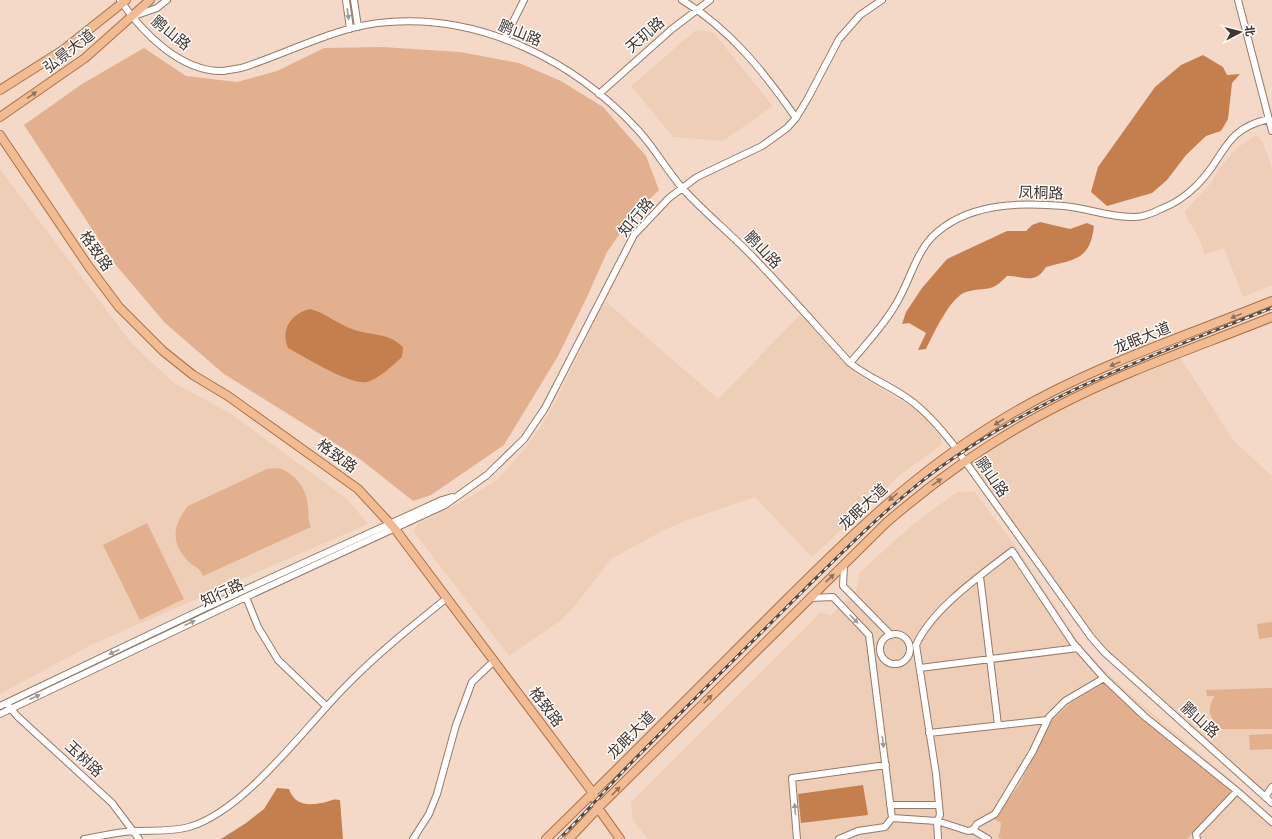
<svg xmlns="http://www.w3.org/2000/svg" width="1272" height="839" viewBox="0 0 1272 839" font-family="'Exo 2','Noto Sans SC',sans-serif">
<style>
.built{fill:#eeceb7}
.green{fill:#e2b08e}
.water{fill:#c57f4e}
.lines{fill:none;stroke-linecap:round;stroke-linejoin:round}
.minor-casing{stroke:#947b6b;stroke-width:8}
.major-casing{stroke:#ae7042;stroke-width:10}
.minor{stroke:#fff;stroke-width:6}
.major{stroke:#f1bc94;stroke-width:8}
.rail-casing{stroke:#564941;stroke-width:3}
.rail{stroke:#fff;stroke-width:1.5;stroke-dasharray:4.5;stroke-linecap:butt}
.oneway{fill:#a09a97}
.oneway2{fill:#90725c}
.labels{text-anchor:middle;stroke-width:3;stroke-linejoin:round;paint-order:stroke}
.street-label{font-size:15px;fill:#41362f;stroke:#fff}
</style>
<rect width="100%" height="100%" fill="#f4d9c8"/>
<path class="built" d="M696 30 713 32 773 106 723 141 673 137 631 86Z
M1255 136H1258L1263 143 1272 168V285L1243 297 1224 248 1205 255 1199 238 1185 214V211L1211 183 1218 170 1238 147Z
M0 169 133 345 174 383 230 413 347 499 368 524 91 645 0 694Z
M605 301 718 399 800 315 856 374 919 411 941 437V445L900 475 812 557 755 497 687 520 664 530 611 559 574 607 561 620 509 656 414 532 416 525 468 498 497 480 523 451 539 430 553 406Z
M1178 354 1234 441 1272 476V787L1265 797 1104 652 965 462 1056 407Z
M974 491 1017 548 1082 647 1124 689 1272 815V839H648L633 820 631 802 821 612 830 616 856 591 860 572 911 526 957 492Z"/>
<path class="green" d="M382 47 460 52 519 63 561 81 603 107 646 156 659 190 631 218 607 252 587 297 558 356 504 445 431 495 413 501 360 459 224 374 165 323 115 264 24 125 82 84 144 48 186 76 237 82 277 71 324 48Z
M279 468C296 475 306 487 308 506 309 515 307 517 311 527L203 576C199 566 195 568 188 561 170 542 173 525 188 506L267 469Z
M147 523 184 599 140 620 103 545Z
M1272 622V637L1259 639 1257 624Z
M1104 683 1185 754 1233 791 1187 839H1001L998 836 1000 832 1001 823 994 819 1019 785 1051 721 1069 704Z
M1272 688V729H1221L1220 726C1208 719 1207 707 1215 696H1207L1206 690Z
M1272 734V749L1250 750 1249 735Z"/>
<path class="water" d="M1203 55 1223 67 1227 75 1240 74 1232 83 1228 119 1221 131 1206 136 1186 155 1167 180 1152 193 1107 206 1091 192 1098 167 1155 87 1181 65Z
M1040 222 1070 229 1087 223 1094 226C1090 261 1074 259 1046 267 1035 285 1025 276 1007 276 990 294 987 286 966 292 950 297 933 335 926 349L918 350 926 333 909 323 902 324 906 312 922 288 947 259 1007 231H1026L1032 225Z
M310 309C326 313 337 324 352 329 370 336 388 332 403 347L402 357C392 366 380 378 367 382 351 386 303 356 288 348 280 329 292 313 310 309Z
M863 785 868 815 801 823 798 794Z
M277 788 289 789C294 804 306 806 321 803 329 802 332 798 340 800L343 839H221L246 823 264 809Z"/>
<g class="lines">
<g class="minor-casing">
<path id="minor" d="M120 0C142 32 180 72 223 71 229 70 235 69 241 68 290 53 337 25 389 22 483 15 574 61 637 129 654 147 667 171 683 189 705 213 731 234 753 257 787 292 818 328 850 363 870 379 894 387 914 403 928 414 941 429 952 443L1091 637 1104 652 1272 803
M346 0 350 29
M354 0 358 27
M682 0C730 29 764 72 796 118
M1238 0 1272 131
M134 16 157 8 167 0
M505 38 524 0
M599 94 672 29 710 0
M850 363C866 344 884 325 896 304 909 283 915 255 932 237 966 203 1019 202 1064 206 1087 208 1111 218 1135 217 1144 217 1153 213 1161 209 1174 204 1186 196 1196 186 1226 158 1221 130 1269 119
M844 565 843 586 891 635
M980 576 998 725
M246 597 258 627 278 660 326 706
M810 598 833 597 869 635 892 818
M880 649a15 15 0 1 1 30 0a15 15 0 1 1-30 0Z
M920 668 1078 648
M0 706 205 608 442 500 452 497
M9 706 17 716 112 803 139 839
M0 714 246 597 445 505 487 475 524 439 545 408 634 235 669 198 697 177 762 146 787 128 796 118 808 98 839 39 860 15 882 0
M929 733 1047 720
M1265 797 1272 787
M890 805H939
M973 830 977 824 995 814 1033 751 1049 717 1065 701 1104 678
M84 839C101 836 118 832 135 831 153 830 172 832 189 827 245 811 305 727 346 686 377 654 412 626 447 598
M413 839 429 814 437 794 456 725 472 682 494 661
M797 839 792 778 886 765
M839 839 858 831 885 827 892 818 937 821 938 839
M988 839 973 830 968 831 937 821 940 815 936 774 916 645C932 609 981 575 1012 551L1073 643 1104 678 1144 716 1237 791
M1197 839 1196 834 1237 791 1272 822"/>
</g>
<g class="major-casing">
<path id="major" d="M0 90 63 50 126 0
M0 117 85 58 150 0
M0 135 89 267 119 307 163 351 193 375 228 396 358 489 395 529 593 793 598 808 620 839
M546 839C620 767 692 694 765 621 841 545 913 472 1006 417 1089 367 1183 337 1272 301
M569 839 598 808 886 523C938 478 995 438 1056 407 1125 371 1200 346 1272 317"/>
</g>
<use href="#minor" class="minor"/>
<use href="#major" class="major"/>
<g class="rail-casing">
<path id="rail" d="M559 839C586 813 610 784 637 757 692 701 748 646 804 590 848 547 892 502 942 466 1045 393 1156 354 1272 308"/>
</g>
<use href="#rail" class="rail"/>
</g>
<defs><path id="oneway-solid" d="M-6-.8H1V-3.2L6.5 0L1 3.2V.8H-6Z"/></defs>
<g class="oneway">
<use href="#oneway-solid" transform="translate(348 14) rotate(82)"/>
<use href="#oneway-solid" transform="translate(854 619) rotate(46)"/>
<use href="#oneway-solid" transform="translate(190 623) rotate(-25)"/>
<use href="#oneway-solid" transform="translate(114 652) rotate(156)"/>
<use href="#oneway-solid" transform="translate(35 697) rotate(-25)"/>
<use href="#oneway-solid" transform="translate(883 742) rotate(83)"/>
<use href="#oneway-solid" transform="translate(795 809) rotate(-95)"/>
</g>
<g class="oneway2">
<use href="#oneway-solid" transform="translate(32 95) rotate(-34)"/>
<use href="#oneway-solid" transform="translate(1236 316) rotate(158)"/>
<use href="#oneway-solid" transform="translate(1115 364) rotate(158)"/>
<use href="#oneway-solid" transform="translate(999 422) rotate(147)"/>
<use href="#oneway-solid" transform="translate(937 482) rotate(-35)"/>
<use href="#oneway-solid" transform="translate(893 497) rotate(140)"/>
<use href="#oneway-solid" transform="translate(830 578) rotate(-44)"/>
<use href="#oneway-solid" transform="translate(708 699) rotate(-45)"/>
<use href="#oneway-solid" transform="translate(616 791) rotate(-45)"/>
</g>
<g class="labels">
<g class="street-label">
<text transform="translate(171 33) rotate(39)" y="5">鹏山路</text>
<text transform="translate(520 33) rotate(22)" y="5">鹏山路</text>
<text transform="translate(645 35) rotate(-41)" y="5">天玑路</text>
<text transform="translate(69 51) rotate(-38)" y="5">弘景大道</text>
<text transform="translate(1041 193) rotate(2)" y="5">凤桐路</text>
<text transform="translate(636 217) rotate(-50)" y="5">知行路</text>
<text transform="translate(763 250) rotate(46)" y="5">鹏山路</text>
<text transform="translate(96 251) rotate(55)" y="5">格致路</text>
<text transform="translate(1142 338) rotate(-22)" y="5">龙眠大道</text>
<text transform="translate(337 456) rotate(36)" y="5">格致路</text>
<text transform="translate(992 477) rotate(55)" y="5">鹏山路</text>
<text transform="translate(863 507) rotate(-43)" y="5">龙眠大道</text>
<text transform="translate(222 593) rotate(-25)" y="5">知行路</text>
<text transform="translate(546 707) rotate(53)" y="5">格致路</text>
<text transform="translate(1200 720) rotate(42)" y="5">鹏山路</text>
<text transform="translate(631 735) rotate(-45)" y="5">龙眠大道</text>
<text transform="translate(84 759) rotate(43)" y="5">玉树路</text>
</g>
</g>
<g transform="translate(1240 32) rotate(83)" stroke="#ffffff" stroke-width="3" paint-order="stroke">
<path d="M0-3L7 15L0 10L-7 15Z" fill="#41362f"/>
<text y="-6" font-size="11" font-weight="bold" text-anchor="middle" fill="#41362f">北</text>
</g>
</svg>
